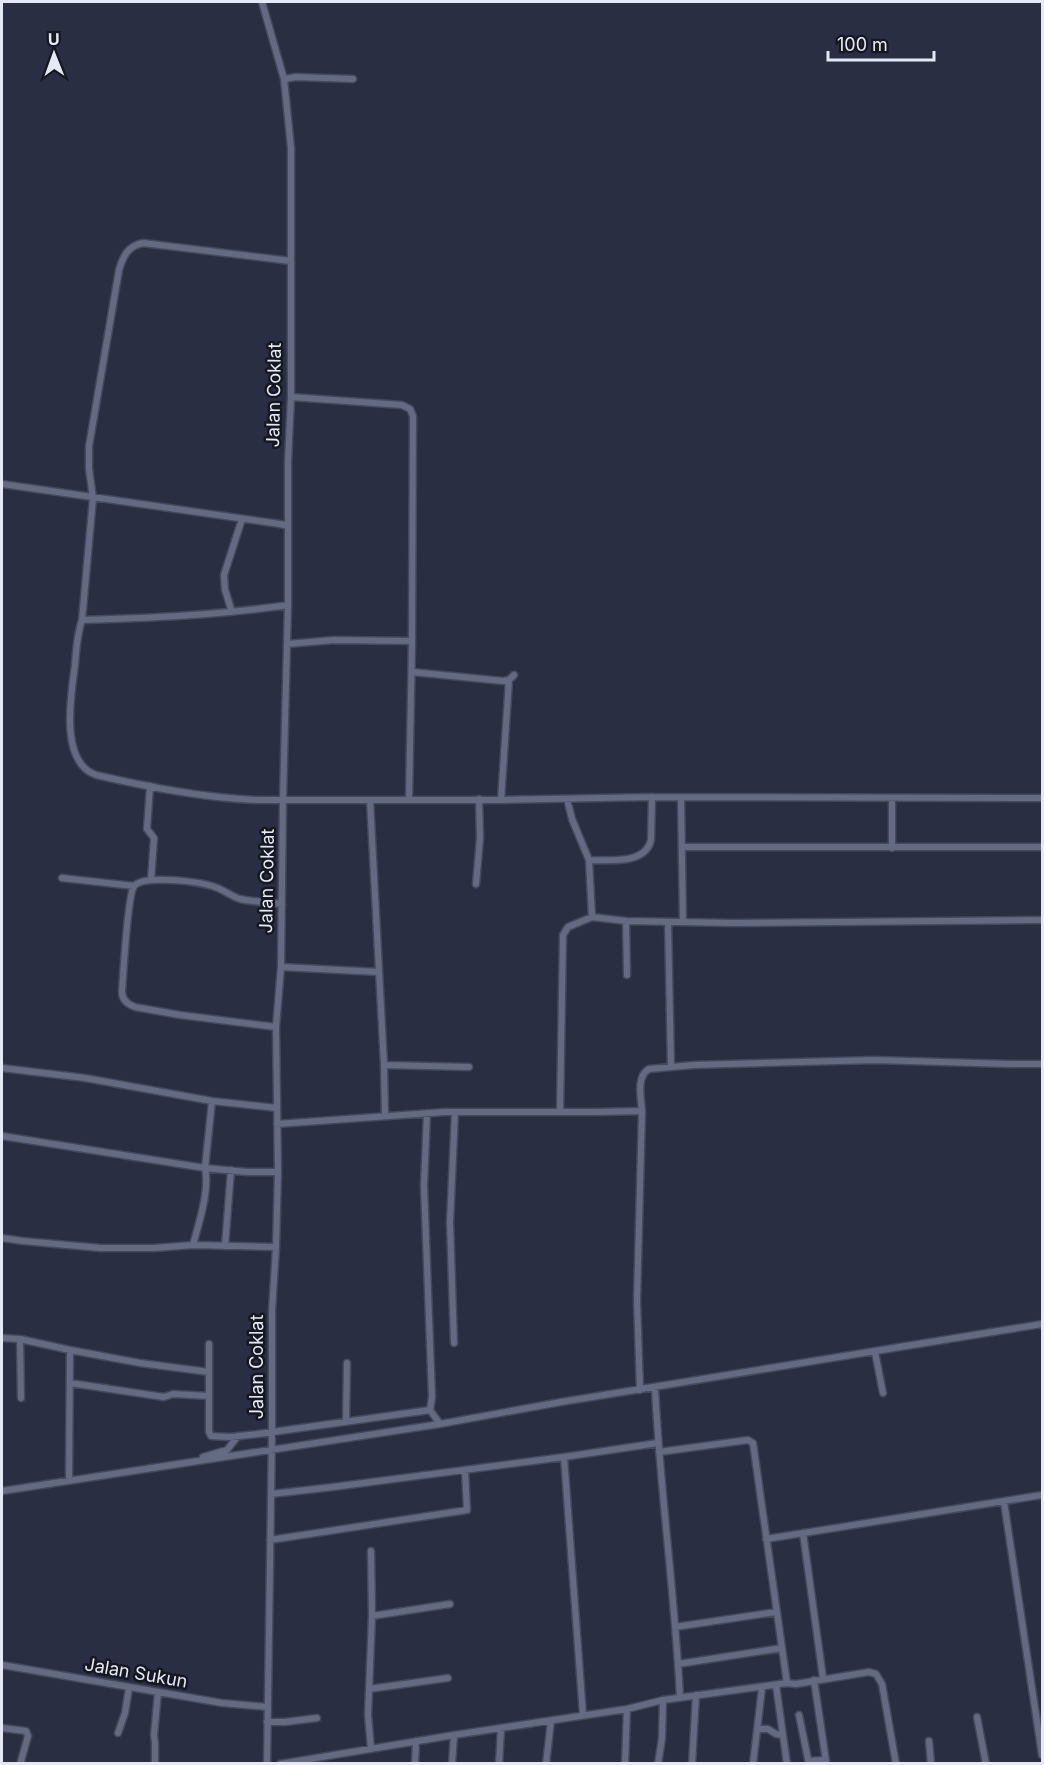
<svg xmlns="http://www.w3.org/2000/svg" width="1044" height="1765" viewBox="0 0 1044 1765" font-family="Inter,sans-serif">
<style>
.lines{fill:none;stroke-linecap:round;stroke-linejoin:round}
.street-casing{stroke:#45495a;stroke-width:9}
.street{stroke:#646a82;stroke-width:6}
.labels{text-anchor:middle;stroke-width:5;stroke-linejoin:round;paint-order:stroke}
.street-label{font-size:18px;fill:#e5e9f7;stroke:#151721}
</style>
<rect width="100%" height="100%" fill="#292e43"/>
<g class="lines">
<g class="street-casing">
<path id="street" d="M262 2 284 79 291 148V397L288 462V605L283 799 281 967 276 1027 278 1172 276 1247 272 1311V1431L267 1764
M284 79 296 77 353 79
M291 397 402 405 410 409 413 416 412 641
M2 484 280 524 288 526
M288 605C219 615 150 618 82 620L93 498 89 469V446L119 270C123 256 128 246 143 243L291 261
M232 612 225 590 224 575 242 519
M82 620C77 635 76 650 75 665 71 695 59 762 96 775 149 787 204 798 258 800H501L652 797 1042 798
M287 644 334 640 412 641 409 800
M412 672 503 681 509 680 514 675
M150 786 147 829 154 838 151 880
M681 798 683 922
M892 798V848
M567 799 572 819 589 860 592 917
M370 800 384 1065 385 1116
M501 800 509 680
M682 847H1042
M589 860C609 860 645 865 651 840L652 797
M62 878 134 886
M476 884 480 838 479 799
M626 921 627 975
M668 922 671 1067
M281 967 379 972
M276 1027 180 1015 135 1007C127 1004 122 1000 122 992 123 976 128 895 134 886 144 874 202 882 215 887 224 890 231 896 240 899 254 902 268 902 282 904
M384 1065 469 1067
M2 1068 85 1078 212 1101 277 1108
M560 1112 563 935 568 927 592 917 626 921 733 923 1042 920
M427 1113 424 1186 432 1397 430 1410
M277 1124 445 1112H596L642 1111C641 1098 636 1076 649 1069L694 1065 875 1060 1010 1064H1042
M2 1136 205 1168 247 1172H278
M2 1238 23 1241 101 1248H154L193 1245 276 1247
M193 1245C199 1222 210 1190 205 1168L212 1101
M225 1246 231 1170
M2 1338 20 1339 70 1350 69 1480
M20 1339 21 1398
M454 1343 450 1222 455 1112
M209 1344V1432L211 1436 230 1437 258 1434 430 1410 440 1424
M70 1350 140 1363 209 1372
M875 1352 883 1393
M70 1383 164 1397 173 1394 209 1396
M655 1388C660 1491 675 1594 680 1698
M640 1390 637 1300 642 1111
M346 1422 347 1363
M659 1452 748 1440 753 1443 787 1683
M203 1457 227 1450 238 1436
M564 1457 583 1715
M2 1491 440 1424 561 1402 1042 1324
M271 1494 333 1487 564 1457 658 1443
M1004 1502 1042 1755
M803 1533 823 1678
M766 1539 1042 1495
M270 1540 467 1510 465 1470
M372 1616 450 1604
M675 1627 776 1612
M678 1664 782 1648
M2 1665 222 1703 267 1707
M814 1680 826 1761
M776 1685 787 1764
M369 1689 448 1678
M799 1715 809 1764
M977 1717 986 1764
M267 1722H285L317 1718
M2 1728 26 1731 28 1736 21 1761
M758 1729H768L776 1734 782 1735
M118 1733 125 1713 129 1688
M929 1741 931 1764
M371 1749 368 1715 372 1616 371 1551
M809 1761 824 1760 826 1763
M155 1764V1743L154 1735 158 1692
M280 1764 454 1735 627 1709 663 1700 787 1683 796 1684 869 1672 876 1674 882 1684 896 1764
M415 1764 416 1741
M452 1764 454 1735
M499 1764 501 1729
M546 1764 551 1721
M625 1764 627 1709
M658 1764 662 1738 663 1700
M692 1764 696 1695
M753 1764 762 1688"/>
</g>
<use href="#street" class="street"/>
</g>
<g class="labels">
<g class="street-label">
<text transform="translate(274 395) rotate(-89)" y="6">Jalan Coklat</text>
<text transform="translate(267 881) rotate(-89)" y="6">Jalan Coklat</text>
<text transform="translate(257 1367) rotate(-90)" y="6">Jalan Coklat</text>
<text transform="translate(136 1673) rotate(10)" y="6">Jalan Sukun</text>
</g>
</g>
<rect width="1044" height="1765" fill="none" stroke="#e5e9f7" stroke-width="6"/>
<g transform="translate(54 54) rotate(359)" stroke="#151721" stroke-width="4.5" paint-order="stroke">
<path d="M0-4.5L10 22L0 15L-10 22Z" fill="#e5e9f7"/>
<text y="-9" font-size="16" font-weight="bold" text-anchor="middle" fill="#e5e9f7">U</text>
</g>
<path d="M828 51v9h106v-9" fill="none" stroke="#e5e9f7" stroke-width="3"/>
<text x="837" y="51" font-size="18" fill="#e5e9f7" stroke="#151721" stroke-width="4.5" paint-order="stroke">100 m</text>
</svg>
